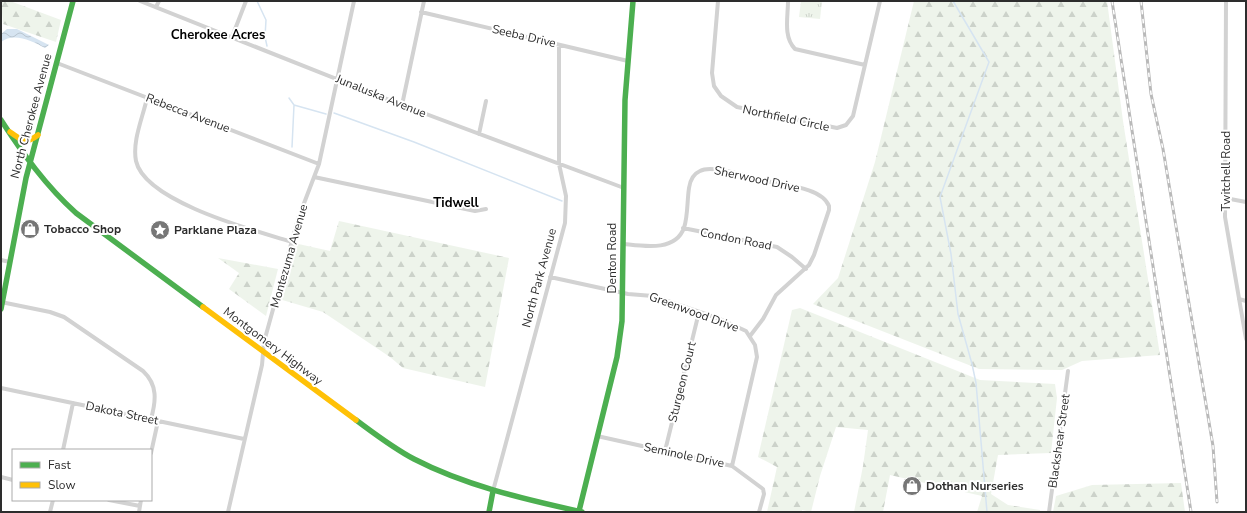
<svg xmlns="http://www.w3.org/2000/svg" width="1247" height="513" viewBox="0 0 1247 513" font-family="'Nunito Sans',sans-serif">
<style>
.forest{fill:url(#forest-firs)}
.park{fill:url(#park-tufts)}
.water{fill:url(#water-waves)}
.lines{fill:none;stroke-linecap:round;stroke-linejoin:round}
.stream{stroke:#d6e4f1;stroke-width:1.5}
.street{stroke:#d2d2d2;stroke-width:4}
.fast{stroke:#4caf50;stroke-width:5.5}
.slow{stroke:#ffc107;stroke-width:5.5}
.rail-casing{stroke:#b9b9b9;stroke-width:3}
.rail{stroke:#fff;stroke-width:1.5;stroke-dasharray:4.5;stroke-linecap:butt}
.labels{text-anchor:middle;stroke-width:4;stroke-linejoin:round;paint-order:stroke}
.street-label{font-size:12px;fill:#2d2d2d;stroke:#fff}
.poi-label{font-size:12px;font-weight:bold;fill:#2d2d2d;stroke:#fff;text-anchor:start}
.neighbourhood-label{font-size:13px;font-weight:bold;fill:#000;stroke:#fff}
</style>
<defs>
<pattern id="forest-firs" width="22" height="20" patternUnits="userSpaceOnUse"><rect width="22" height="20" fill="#eef4eb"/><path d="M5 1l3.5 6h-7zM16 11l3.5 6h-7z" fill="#ccd2ca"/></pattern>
<pattern id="park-tufts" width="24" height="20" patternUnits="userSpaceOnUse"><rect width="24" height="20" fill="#eef4eb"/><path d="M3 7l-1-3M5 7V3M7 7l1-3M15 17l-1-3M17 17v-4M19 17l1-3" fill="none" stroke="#ccd2ca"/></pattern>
<pattern id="water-waves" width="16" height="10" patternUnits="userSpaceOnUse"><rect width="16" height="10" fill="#d6e4f1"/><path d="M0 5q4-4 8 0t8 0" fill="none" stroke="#b8c4cf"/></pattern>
</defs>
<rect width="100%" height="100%" fill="#fff"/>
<path class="forest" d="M1 1H10L61 20 56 42 3 24Z
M914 1H1107L1123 121 1160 355 1082 361 1062 370 979 369 813 304 838 278 875 162Z
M339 221 509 258 485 387 403 368 390 357 323 312 279 299 294 243 330 251Z
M218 258 278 269 266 316 229 289 239 273Z
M800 308 980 380 1055 384 1057 398 1051 453 998 455 991 494 1008 505 1040 510V512H977L982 496 890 475 883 512H854L863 466 868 430 836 427 820 476 811 512 802 510V512H767L777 467 758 457 792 310Z
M1181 483 1185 512H1053L1056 496 1092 485Z"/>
<path class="park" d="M801 1H822L820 19 799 17Z"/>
<path class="water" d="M7 29H17L49 45 45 48C32 41 14 32 1 42V34Z"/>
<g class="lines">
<path class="stream" d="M257 1 266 20 265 37 267 46
M953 1 989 62 940 197 951 254 958 314 972 364 976 383 987 512
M289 98 294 105 326 114
M334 113 414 142 562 201
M292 147 294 105"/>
<path class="street" d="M140 1 402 105 624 188
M718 1 712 73 714 86 721 96 737 107 837 128 846 125 853 116 880 1
M788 1C788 17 783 37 795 49L865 65
M1226 1 1225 217 1246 339
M156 7 159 1
M421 12 628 61
M232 37 246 1
M57 63 319 164
M147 98C143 117 132 141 136 161 145 202 256 231 292 242
M402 105 424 1
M479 134 486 101
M314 177 475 211 486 209
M1225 198 1246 202
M683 228 777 247 792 257 806 269
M624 244C643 246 675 252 684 228 688 216 687 201 689 188 690 181 693 174 700 171 713 164 751 178 766 181 782 185 822 187 829 206V210L814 255 809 265 776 295 763 319 750 336
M1 260 10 262
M550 277 628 294 653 296 720 319 746 331 755 345 757 357 732 466
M1239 299 1246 301
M1 302 50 312 64 317 143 371C158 385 156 401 151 419
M1 388 244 439
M597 436 732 466 763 489 764 494 759 512
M63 450 73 403
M665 451 699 312
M151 453 158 421
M1 477 13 480
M493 491 565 223 566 196 559 164V45
M109 500 140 506
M50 512 53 500
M139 512 141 500
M228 512 262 365 264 342 298 219 319 164 354 1
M1049 512 1068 371"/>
<path class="fast" d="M1 120C23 154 46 186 76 213L203 307
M1 309 26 178 73 1
M356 420C375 434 393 448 414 459 466 486 525 499 582 512
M579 511 617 357 622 321 625 100 633 1
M489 512 493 491"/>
<path class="slow" d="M10 132C22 140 25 145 38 135
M203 307 356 420"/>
<g class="rail-casing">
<path id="rail" d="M1112 1 1191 512
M1141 1 1151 94 1163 149 1213 446 1217 502"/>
</g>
<use href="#rail" class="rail"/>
</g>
<defs>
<g id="shop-disc" transform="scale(1)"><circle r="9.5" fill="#767676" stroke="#fff"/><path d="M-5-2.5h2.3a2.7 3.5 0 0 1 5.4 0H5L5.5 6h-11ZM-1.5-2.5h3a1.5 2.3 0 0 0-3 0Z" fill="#fff"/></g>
<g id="sight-disc" transform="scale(1)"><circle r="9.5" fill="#767676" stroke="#fff"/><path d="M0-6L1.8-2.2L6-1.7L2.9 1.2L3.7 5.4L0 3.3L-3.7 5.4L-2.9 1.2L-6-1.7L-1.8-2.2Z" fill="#fff"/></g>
</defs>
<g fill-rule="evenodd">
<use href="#shop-disc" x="30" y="229"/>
<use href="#sight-disc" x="160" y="230"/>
<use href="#shop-disc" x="912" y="486"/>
</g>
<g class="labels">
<g class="street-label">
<text transform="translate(524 36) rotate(13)" y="4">Seeba Drive</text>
<text transform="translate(381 96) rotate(22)" y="4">Junaluska Avenue</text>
<text transform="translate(188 113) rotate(21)" y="4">Rebecca Avenue</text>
<text transform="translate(31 116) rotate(-75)" y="4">North Cherokee Avenue</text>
<text transform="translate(786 118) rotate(12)" y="4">Northfield Circle</text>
<text transform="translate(1226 171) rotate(-90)" y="4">Twitchell Road</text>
<text transform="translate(757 179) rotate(12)" y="4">Sherwood Drive</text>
<text transform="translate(736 239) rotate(11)" y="4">Condon Road</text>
<text transform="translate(289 256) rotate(-74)" y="4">Montezuma Avenue</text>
<text transform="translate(612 258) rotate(-90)" y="4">Denton Road</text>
<text transform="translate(539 278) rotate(-75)" y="4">North Park Avenue</text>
<text transform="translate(694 312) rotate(20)" y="4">Greenwood Drive</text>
<text transform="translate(273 346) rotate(37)" y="4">Montgomery Highway</text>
<text transform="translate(682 382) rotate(-76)" y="4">Sturgeon Court</text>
<text transform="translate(122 413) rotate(12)" y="4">Dakota Street</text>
<text transform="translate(1059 441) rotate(-82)" y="4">Blackshear Street</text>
<text transform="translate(684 455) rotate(12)" y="4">Seminole Drive</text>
</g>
<g class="poi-label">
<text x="44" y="233">Tobacco Shop</text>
<text x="174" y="234">Parklane Plaza</text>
<text x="926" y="490">Dothan Nurseries</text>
</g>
<g class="neighbourhood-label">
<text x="218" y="39">Cherokee Acres</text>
<text x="456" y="207">Tidwell</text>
</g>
</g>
<rect width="1247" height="513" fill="none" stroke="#2d2d2d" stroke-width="4"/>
<rect x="12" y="449" width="140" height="52" fill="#ffffff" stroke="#ababab"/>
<rect x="20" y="462" width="20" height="6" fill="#4caf50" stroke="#ababab"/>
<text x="48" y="469" font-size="12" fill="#2d2d2d">Fast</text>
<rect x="20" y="482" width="20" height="6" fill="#ffc107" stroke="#ababab"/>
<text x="48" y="489" font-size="12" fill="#2d2d2d">Slow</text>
</svg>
